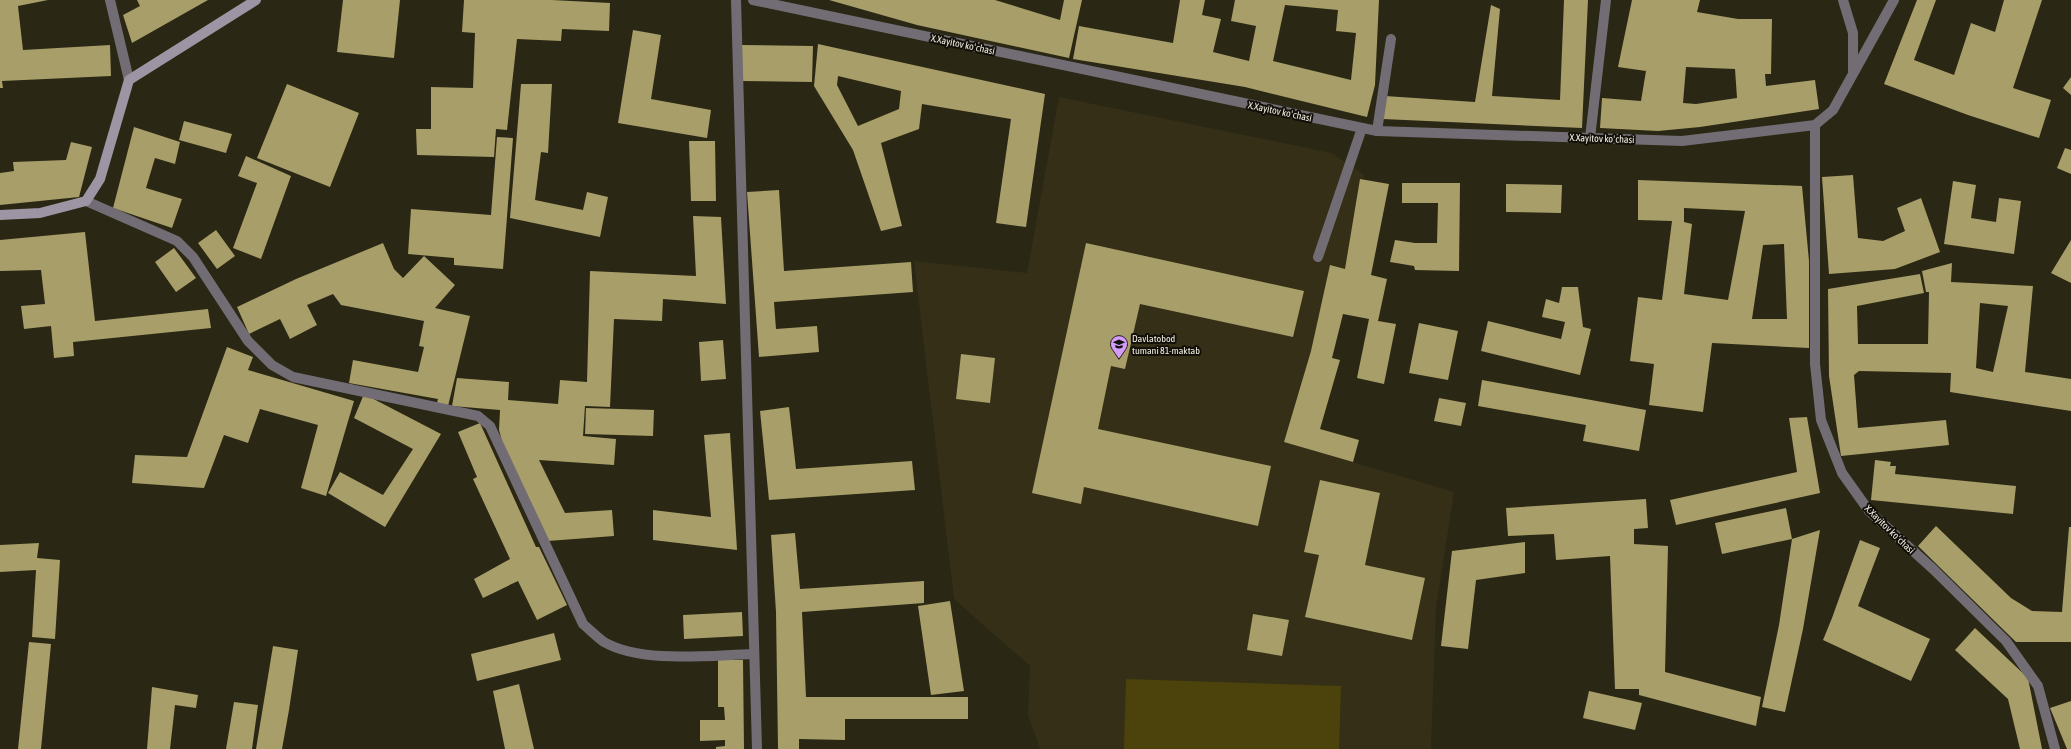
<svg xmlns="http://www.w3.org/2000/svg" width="2071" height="749" viewBox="0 0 2071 749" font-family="'Asap Condensed',sans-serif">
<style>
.built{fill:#342f16}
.green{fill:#4c430c}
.building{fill:#a89e69;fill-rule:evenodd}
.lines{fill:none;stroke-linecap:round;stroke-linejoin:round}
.lane{stroke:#726d75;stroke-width:10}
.street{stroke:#726d75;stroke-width:10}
.secondary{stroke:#9d95a3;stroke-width:10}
.labels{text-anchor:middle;stroke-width:4;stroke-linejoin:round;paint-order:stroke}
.street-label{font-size:10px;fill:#f1efe3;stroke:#110f08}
.poi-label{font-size:10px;fill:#f1efe3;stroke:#110f08;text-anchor:start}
</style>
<rect width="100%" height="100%" fill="#2a2714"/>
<path class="built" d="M1059 97 1332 153 1364 175 1349 271 1332 267 1295 445 1454 492 1436 608 1431 749H1040L1028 715 1030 666 954 599 914 261 1027 273Z"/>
<path class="green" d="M1126 679 1341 686 1339 749H1124Z"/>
<path class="building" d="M0 0H48L18 6 23 50 110 45 111 76 2 81 3 88H0Z
M137 0H208L132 43 123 15 140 6Z
M343 0H400L394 58 337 52Z
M464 0H552L610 3 609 31 562 29 561 41 517 39 507 130 496 129 494 157 417 155 416 129H431V87L473 88 475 33 462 32Z
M829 0H995L1060 20 1064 0H1082L1069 58 917 25Z
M1180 0H1205L1202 15 1221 19 1213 52 1249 61 1256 26 1231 21 1235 0H1379L1375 85 1367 117 1245 87 1073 59 1079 26 1173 43ZM1285 5 1338 10 1336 31 1356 33 1351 80 1273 61Z
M1564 0H1588L1582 128 1383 119 1385 96 1475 102 1491 5 1500 9 1492 96 1560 100Z
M1632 0H1700L1697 12 1738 19H1772L1771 74H1765L1766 86 1815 80 1819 109 1700 127 1658 131 1600 128 1602 98 1641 101 1646 71 1618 67ZM1686 67 1735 69 1737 98 1696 104 1683 103Z
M1917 0H1936L1914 60 1954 75 1971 23 1995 32 2004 0H2042L2013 88 2051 100 2039 138 1968 115 1884 84Z
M633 30 661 35 651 99 711 110 707 138 618 123Z
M818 44 1045 94 1026 227 996 223 1011 119 922 104 919 129 881 143 902 226 881 231 853 150 814 86ZM838 76 901 91 899 109 858 126 837 85Z
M741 45 813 46 812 82 740 81Z
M2071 77V95L2063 88Z
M287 84 359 113 330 187 257 158Z
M521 84H552L548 153 541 152 535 200 583 210 587 192 608 197 600 237 510 218Z
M184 121 232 134 226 153 179 140Z
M134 127 180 142 175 164 155 158 146 188 182 199 172 228 113 208Z
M497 137 513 138 503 269 454 265V258L408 254 411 209 491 215Z
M689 141H715L716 201H691Z
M71 142 92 147 79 197 0 205V173L14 171 13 162 66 160Z
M2065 148 2071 150V174L2057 168Z
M246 156 291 176 261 259 233 248 257 183 238 176Z
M1853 175 1858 238 1883 241 1905 231 1897 208 1921 198 1940 252 1895 269 1829 274 1822 177Z
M1360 179 1389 184 1371 275 1387 279 1378 321 1396 324 1384 384 1357 378 1369 319 1343 314 1332 358 1340 360 1320 429 1359 440 1353 462 1284 442 1311 351 1330 265 1345 269Z
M1638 180 1802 186 1809 261V348L1712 343 1703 412 1649 405 1654 364 1630 361 1638 297 1662 300 1672 221 1638 220ZM1684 208 1745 211 1728 300 1684 294 1692 224 1684 222ZM1784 244 1787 319H1752L1763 245Z
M1953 181 1976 185 1971 218 1996 222 1999 198 2021 201 2014 254 1944 244Z
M1402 183H1460L1459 271 1415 270 1414 266 1390 262 1395 240 1415 243H1437L1438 203H1402Z
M1506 184 1562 185 1561 213 1506 212Z
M779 190 784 271 911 262 913 292 774 302 776 329 817 326 819 352 759 357 747 192Z
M693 216 721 217 726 304 663 299 662 321 614 319 610 407 585 406 583 436 616 439 614 465 539 460 565 513 612 510 614 536 548 541 505 452 499 430 500 410 452 406 457 378 509 382 508 400 558 404 560 380 587 382 590 271 696 276Z
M216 230 235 256 217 269 198 243Z
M85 232 95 321 208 309 211 328 73 342 74 356 54 358 51 326 24 329 21 306 45 304 41 270 0 271V240Z
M2071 240V283L2051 273Z
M383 243 394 269 403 278 424 256 455 285 435 308 470 316 448 406 437 403 438 399 349 383 353 360 418 372 424 347 419 346 424 321 341 305 333 294 307 305 317 325 290 339 280 319 249 334 237 307 296 279Z
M1086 243 1304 291 1293 337 1140 304 1125 369 1111 366 1098 429 1271 466 1258 526 1084 487 1081 504 1032 493Z
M174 248 196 278 176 292 155 262Z
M1952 263 1951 282 2033 286 2025 372 2071 379V411L1950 392 1951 373 1859 371 1854 375 1858 428 1946 420 1949 445 1841 456 1829 376 1828 289 1920 274 1924 293 1857 306 1858 344H1928L1929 292H1926L1922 271ZM1980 303 2008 306 1993 372 1976 368Z
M1562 287H1578L1583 327 1591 329 1580 375 1481 351 1488 321 1561 339 1565 322 1542 317 1546 299 1559 303Z
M1419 323 1458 331 1448 380 1409 373Z
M723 340 726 379 701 381 699 342Z
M227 347 253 357 248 370 354 401 326 496 301 488 318 425 260 409 248 443 224 435 204 488 132 483 135 455 187 457Z
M961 354 995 358 990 403 956 399Z
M1482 380 1646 410 1639 451 1583 441 1586 425 1478 406Z
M364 394 441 434 385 527 328 493 340 472 383 495 413 449 354 418Z
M1439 398 1466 403 1461 426 1434 421Z
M789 407 796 469 912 461 915 490 769 500 760 411Z
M586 408 654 410 653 436 585 434Z
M1807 417 1820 493 1676 525 1670 500 1797 472 1789 418Z
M480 423 536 547H539L567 605 537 620 518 581 483 598 474 579 510 559 473 479 477 477 458 432Z
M730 433 737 550 653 540V510L711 517 704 435Z
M1875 460 1891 462 1890 466H1896L1895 474 2016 486 2013 514 1871 500Z
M1320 480 1380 493 1365 565 1425 578 1412 640 1305 617 1319 555 1304 552Z
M1646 499 1648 528 1634 529V544L1668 546 1665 672 1761 697 1756 726 1639 695V689H1615L1610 556 1556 560 1554 534 1508 536 1506 508Z
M1786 508 1792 539 1820 530 1803 629 1785 712 1762 707 1779 625 1792 539 1722 554 1715 523Z
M1936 526 2011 598 2032 611 2062 612 2069 527H2071V642H2016L1918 546Z
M795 533 800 589 924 581V603L802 612 806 697H968V719H845V740L799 739V749H778L776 612 771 535Z
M1860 540 1880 548 1858 606 1930 639 1911 681 1823 640 1832 618Z
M1525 542V573L1476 580 1468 649 1441 646 1452 551Z
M39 543 37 558 60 560 55 639 32 637 36 570 0 572V545Z
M950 601 964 691 931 695 918 606Z
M742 612 743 636 684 639 683 615Z
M1253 614 1289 620 1282 656 1247 650Z
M1975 628 2028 678 2042 749H2020L2008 699 1955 650Z
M554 633 561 660 477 681 471 654Z
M29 642 51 644 41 749H18Z
M273 646 298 650 289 710 282 749H256Z
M718 660H743L744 749H716V747L725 746V740L700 741V720H725L724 707H718Z
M519 684 534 749H505L493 691Z
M152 687 198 695 196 708 175 705 170 749H147Z
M1589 691 1642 703 1635 730 1583 718Z
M2071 701V749H2067L2050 708Z
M234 702 258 705 252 749H226Z"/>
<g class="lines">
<path class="lane" d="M1377 131 1391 39
M1590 138 1606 0
M1318 257 1362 128"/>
<path class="street" d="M110 0 129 80
M736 0 757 749
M753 0 1377 131 1682 141 1815 125 1833 110 1894 0
M1843 0 1853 33V71
M1815 125V364L1821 420 1842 473 1869 511 1933 569 2006 641 2038 686 2055 749
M86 201 177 241 193 257 248 341 272 365 293 377 478 416 490 426 583 624C590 630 597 637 604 642 642 664 710 655 753 654"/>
<path class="secondary" d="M0 215 40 213 86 201 100 179 129 80 256 0"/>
</g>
<defs>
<g id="school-pin" transform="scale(0.9)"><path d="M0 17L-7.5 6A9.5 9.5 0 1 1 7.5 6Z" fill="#d59cfb" stroke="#110f08"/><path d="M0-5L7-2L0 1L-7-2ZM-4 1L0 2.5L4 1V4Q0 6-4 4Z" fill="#111"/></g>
</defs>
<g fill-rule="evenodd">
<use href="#school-pin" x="1119" y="344"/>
</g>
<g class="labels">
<g class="street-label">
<text transform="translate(963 44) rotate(12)" y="4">X.Xayitov koʻchasi</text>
<text transform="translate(1280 111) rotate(12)" y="4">X.Xayitov koʻchasi</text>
<text transform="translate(1602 138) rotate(2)" y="4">X.Xayitov koʻchasi</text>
<text transform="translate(1890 529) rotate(44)" y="4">X.Xayitov koʻchasi</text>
</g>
<g class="poi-label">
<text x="1132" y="342">Davlatobod<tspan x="1132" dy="12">tumani 81-maktab</tspan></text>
</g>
</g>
</svg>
